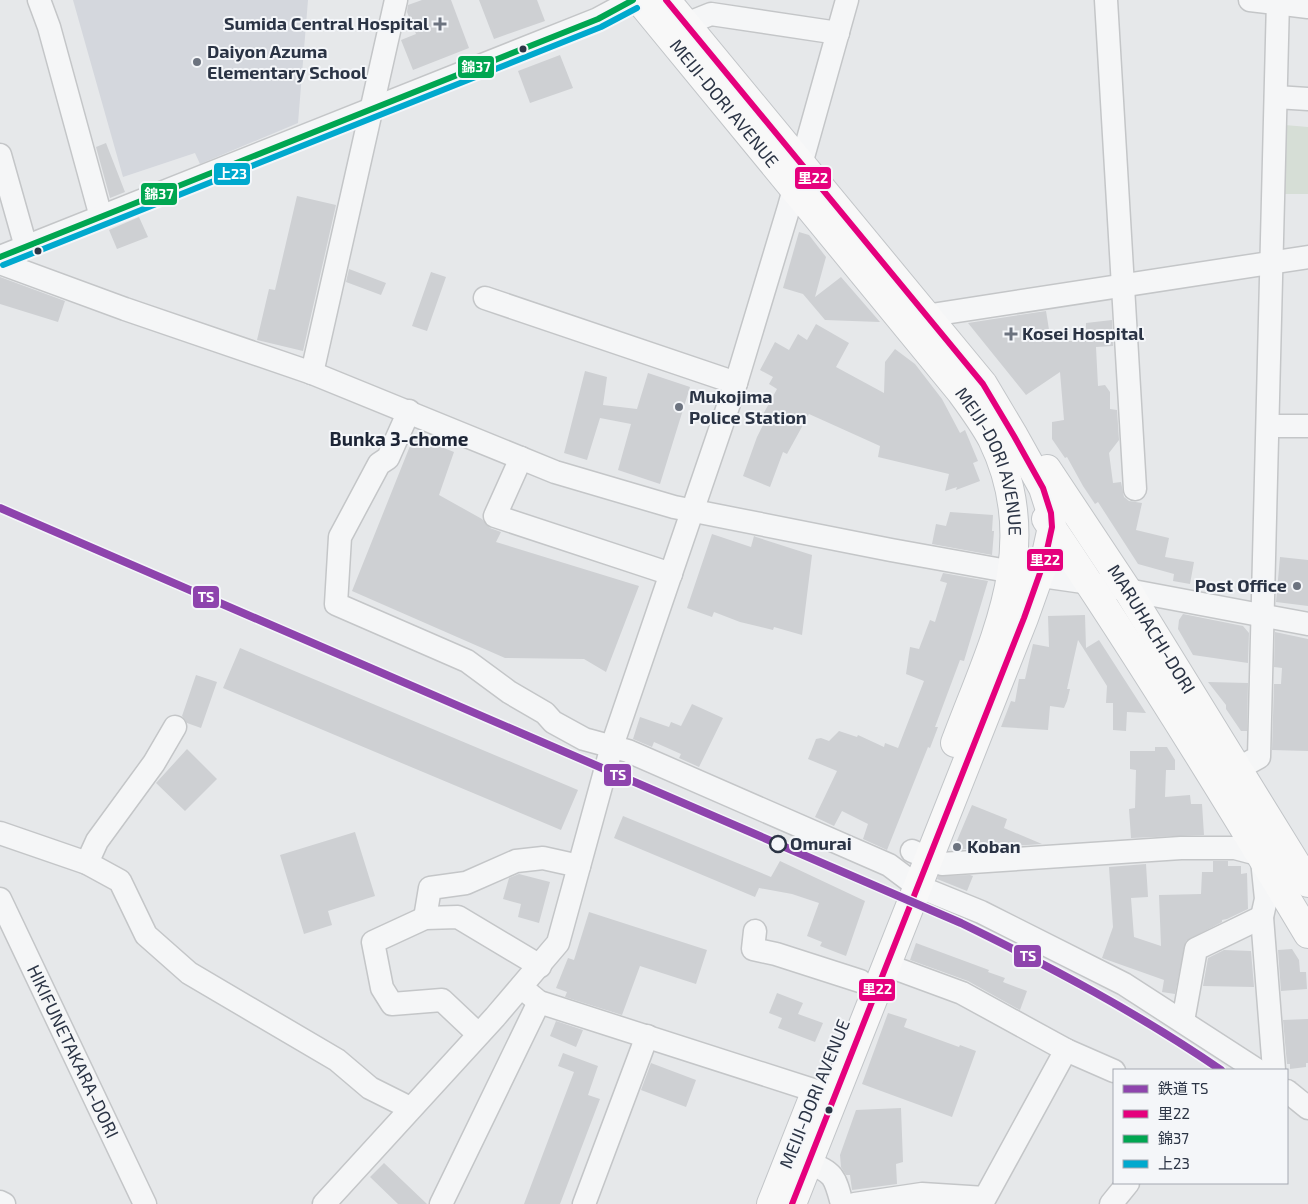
<svg xmlns="http://www.w3.org/2000/svg" width="1308" height="1204" viewBox="0 0 1308 1204" font-family="'Exo 2','Noto Sans JP',sans-serif">
<style>
.built{fill:#d4d7dd}
.green{fill:#d6ded6}
.building{fill:#ced0d3}
.lines{fill:none;stroke-linecap:round;stroke-linejoin:round}
.minor-casing{stroke:#c4c6c8;stroke-width:25}
.major-casing{stroke:#c2c5c8;stroke-width:30}
.minor{stroke:#f5f6f7;stroke-width:22}
.major{stroke:#f8f8f8;stroke-width:28}
.bus-1-casing{stroke:#f4f6f9;stroke-width:10}
.bus-2-casing{stroke:#f4f6f9;stroke-width:10}
.bus-3-casing{stroke:#f4f6f9;stroke-width:10}
.bus-1{stroke:#e5007d;stroke-width:6}
.bus-2{stroke:#00a651;stroke-width:6}
.bus-3{stroke:#00a9ce;stroke-width:6}
.rail-1-casing{stroke:#f4f6f9;stroke-width:11}
.rail-1{stroke:#8e44ad;stroke-width:8}
.poi-dot{fill:#6c737f;stroke:#f4f6f9;stroke-width:2}
.bus-dot{fill:#2b3445;stroke:#f4f6f9;stroke-width:2}
.stop-dot{fill:#f4f6f9;stroke:#2b3445;stroke-width:2.5}
.labels{text-anchor:middle;stroke-width:4;stroke-linejoin:round;paint-order:stroke}
.poi-label{font-size:18px;font-weight:bold;fill:#2b3445;stroke:#f4f6f9;text-anchor:start}
.street-label{font-size:18px;fill:#2b3445;stroke:#f4f6f9}
.stop-label{font-size:18px;font-weight:bold;fill:#2b3445;stroke:#f4f6f9;text-anchor:start}
.neighbourhood-label{font-size:19px;font-weight:bold;fill:#1d2536;stroke:#f4f6f9}
.line-badge{stroke:#f4f6f9;stroke-width:2}
.badge-label{font-size:14px;text-anchor:middle;font-weight:bold;fill:#fff}
</style>
<rect width="100%" height="100%" fill="#e6e8ea"/>
<path class="built" d="M73 0H308L298 123 200 164 195 153 123 177Z"/>
<path class="green" d="M1285 125 1308 127V194H1283Z"/>
<path class="building" d="M422 0H451L469 48 413 70 401 40 416 34 407 12 408 5Z
M479 0H537L545 21 494 39Z
M560 55 573 88 530 103 518 71Z
M106 143 125 192 110 198 96 147Z
M297 196 336 205 303 351 257 340 269 289 275 290Z
M139 217 148 237 117 249 109 230Z
M799 232 809 235 826 257 815 297 841 277 880 322 825 320 803 294 783 288Z
M349 269 386 283 381 295 346 282Z
M431 272 446 277 427 331 412 326Z
M0 277 65 301 58 322 0 304Z
M1046 311 1051 342 1086 340V323L1112 320 1113 346 1096 347 1098 386 1105 385 1110 392V409L1117 410 1119 440 1109 453 1113 483 1121 482 1124 497 1129 501 1142 503 1136 530 1169 538 1165 557 1194 562 1190 584 1173 581 1174 574 1138 564 1098 502 1095 504 1083 486 1067 457 1065 458 1052 439V422L1064 420 1060 372 1026 395 968 323Z
M816 324 849 343 836 367 884 393 885 362 895 349 915 364 942 399 960 433 965 430 978 461 973 463 980 481 956 490 957 487 945 491 949 474 878 457 880 446 809 414 787 454 783 452 770 487 743 476 757 437 765 421 761 418 777 389 769 384 773 377 760 370 775 342 789 350 798 334 807 340Z
M585 371 607 377 603 405 637 409 648 373 690 387 660 484 618 470 631 424 600 418 587 460 564 453Z
M414 436 454 452 439 495 482 519 490 528 501 532 496 542 639 586 606 672 584 659 505 658 352 591Z
M950 512 993 515 992 531H994L992 555 932 544 936 524 946 526Z
M712 534 751 547 754 536 756 537 812 555 802 635 774 627 773 630 740 622 714 612 712 617 687 608Z
M1280 557 1308 560V606L1276 602Z
M943 573 988 581 964 661 960 660 935 727H938L930 748 928 747 887 850 863 839 868 824 842 811 834 826 815 817 837 771 808 759 816 739 821 738 829 741 839 731 857 737 858 735 884 747 885 743 898 748 924 681 906 674 910 647 919 649 930 620 935 622 947 583 940 581Z
M1183 614 1243 626 1249 633 1248 663 1193 655 1178 629 1179 620Z
M1085 615 1086 648 1099 640 1146 713 1127 712 1126 731 1113 730V703H1106L1107 686 1078 640 1067 689H1070L1067 701 1064 708 1050 706 1048 730 1001 727 1011 701 1015 702 1019 679H1025L1033 644 1049 647 1048 616Z
M1275 632 1308 639V751L1272 750 1274 684H1281L1282 668 1274 667Z
M240 648 578 790 561 830 223 688Z
M196 675 217 682 201 728 187 723 182 716Z
M1208 682 1248 683 1247 731H1241L1226 709V705Z
M692 704 723 718 699 767 679 758 681 754 654 742 652 747 633 739 640 717 669 727 671 722 681 726Z
M1155 747H1167L1175 760V770H1166L1165 797 1190 795 1191 804H1202L1204 835 1131 838 1129 809 1135 808 1136 770 1130 769V751H1155Z
M187 749 217 779 185 811 156 783Z
M972 805 1007 819 1004 828 1042 844 953 850Z
M623 816 771 877 780 861 865 901 846 956 820 946 822 942 807 936 819 903 792 894 759 888 755 897 614 838Z
M355 832 375 896 328 911 332 925 304 934 280 855Z
M1213 861H1228V866H1241V874L1247 873 1248 909 1227 919 1222 920V922L1186 941 1175 994 1162 992 1164 980 1102 958 1113 927 1109 867 1146 864 1148 897 1131 898 1134 937 1161 946 1159 895 1201 894 1202 872H1213Z
M519 874 550 882 539 923 518 917 521 904 503 899 509 878Z
M970 875 973 876 967 891 937 879 938 876Z
M589 912 707 950 696 984 640 966 622 1015 565 997 567 992 556 988 568 958 574 960Z
M916 943 989 970 988 972 1005 978 1003 982 1027 991 1020 1010 968 981 910 960Z
M1292 949 1299 960 1300 972H1306L1307 989 1281 991 1278 950Z
M1224 950 1251 951 1254 987 1203 986 1208 958Z
M777 993 803 1003 798 1014 823 1023 815 1042 778 1028 782 1018 769 1013Z
M888 1013 907 1019 904 1027 959 1047 960 1045 976 1051 952 1117 862 1084Z
M1308 1019V1063H1306V1067L1290 1069V1064H1287L1283 1020Z
M556 1021 583 1030 576 1047 550 1036Z
M563 1053 598 1066 588 1095 600 1099 560 1204H524L574 1072 558 1066Z
M651 1063 696 1080 686 1107 641 1090Z
M901 1108 903 1162 896 1164 897 1184 852 1190 850 1175H846L841 1167 840 1155 856 1110Z
M384 1163 427 1204H398L370 1177Z"/>
<g class="lines">
<g class="minor-casing">
<g id="minor">
<path d="M39 0 49 27 101 217"/>
<path d="M1106 0 1135 489"/>
<path d="M1250 0 1308 7"/>
<path d="M686 24 711 14 838 33"/>
<path d="M1276 97 1308 99"/>
<path d="M0 155 26 247"/>
<path d="M0 257 598 19 633 0"/>
<path d="M0 263 125 309 312 373 555 472 674 507 891 550 1013 572 1090 583 1308 624"/>
<path d="M485 298 736 383"/>
<path d="M925 316 1308 257"/>
<path d="M312 373 396 0"/>
<path d="M409 411 388 458 379 464 340 537 336 604 467 661 509 692 545 713 553 722 584 739 628 751 889 865 917 886 981 912 1124 984 1257 1070"/>
<path d="M1268 426H1308"/>
<path d="M521 458 495 516 671 574"/>
<path d="M1239 768 1259 757 1278 0"/>
<path d="M0 833 87 863 120 881 146 935 189 973 337 1060 370 1088 410 1108"/>
<path d="M912 851 942 864 1181 848H1235L1269 857"/>
<path d="M1262 860 1266 899 1262 917 1274 1070"/>
<path d="M87 863 97 841 154 763 175 727"/>
<path id="s1" d="M0 899 145 1204"/>
<path d="M425 918 430 888 466 883 516 861 543 858 579 866"/>
<path d="M755 931 753 949 776 954 860 981"/>
<path d="M886 965 962 993 1066 1050 1114 1071"/>
<path d="M521 987 539 1002 816 1091"/>
<path d="M1183 1021 1196 949 1262 917"/>
<path d="M478 1034 442 1000 392 1004 382 988 373 942 425 918 458 917 540 966"/>
<path d="M1287 1091 1308 1108"/>
<path d="M808 1163C834 1172 835 1177 842 1204"/>
<path d="M0 1202 4 1204"/>
<path d="M324 1204 495 1017 558 943 612 746 736 383 789 207 847 0"/>
<path d="M441 1204 539 1002"/>
<path d="M584 1204 647 1036"/>
<path d="M855 1204 922 1194 985 1198 1066 1050"/>
<path d="M1111 1204 1128 1183"/>
</g>
</g>
<g class="major-casing">
<g id="major">
<path id="s2" d="M639 0 960 391C971 406 983 422 992 439 1045 547 993 641 955 743"/>
<path d="M666 0 983 384 1014 436 1043 488 1051 513 1052 527 1045 559 1024 618 792 1204"/>
<path id="s3" d="M1047 469 1128 591 1308 883"/>
<path d="M1046 519C1138 654 1224 794 1308 934"/>
<path d="M771 1204 811 1103"/>
</g>
</g>
<use href="#minor" class="minor"/>
<use href="#major" class="major"/>
<g class="bus-1-casing">
<path id="bus-1" d="M666 0 983 384 1014 436 1043 488 1051 513 1052 527 1045 559 1024 618 792 1204"/>
</g>
<g class="bus-2-casing">
<path id="bus-2" d="M0 257 598 19 633 0"/>
</g>
<g class="bus-3-casing">
<path id="bus-3" d="M3 265 601 27 637 8"/>
</g>
<use href="#bus-1" class="bus-1"/>
<use href="#bus-2" class="bus-2"/>
<use href="#bus-3" class="bus-3"/>
<g class="rail-1-casing">
<path id="rail-1" d="M0 508 961 923C1051 967 1138 1013 1221 1070"/>
</g>
<use href="#rail-1" class="rail-1"/>
</g>
<g class="poi-dot">
<path d="M437.5 16.5h5v5h5v5h-5v5h-5v-5h-5v-5h5z"/>
<circle cx="197" cy="62" r="5"/>
<path d="M1008.5 326.5h5v5h5v5h-5v5h-5v-5h-5v-5h5z"/>
<circle cx="679" cy="407" r="5"/>
<circle cx="1297" cy="586" r="5"/>
<circle cx="957" cy="847" r="5"/>
</g>
<g class="bus-dot">
<circle cx="523" cy="49" r="4.5"/>
<circle cx="38" cy="251" r="4.5"/>
<circle cx="829" cy="1110" r="4.5"/>
</g>
<circle class="stop-dot" cx="778" cy="844" r="8"/>
<g class="labels">
<g class="poi-label">
<text x="429" y="30" text-anchor="end">Sumida Central Hospital</text>
<text x="207" y="58">Daiyon Azuma<tspan x="207" dy="21">Elementary School</tspan></text>
<text x="1022" y="340">Kosei Hospital</text>
<text x="689" y="403">Mukojima<tspan x="689" dy="21">Police Station</tspan></text>
<text x="1287" y="592" text-anchor="end">Post Office</text>
<text x="967" y="853">Koban</text>
</g>
<g class="street-label">
<text dy="6" stroke="none"><textPath href="#s2" startOffset="134">MEIJI-DORI AVENUE</textPath></text>
<text dy="6" stroke="none"><textPath href="#s2" startOffset="584">MEIJI-DORI AVENUE</textPath></text>
<text dy="6" stroke="none"><textPath href="#s3" startOffset="191">MARUHACHI-DORI</textPath></text>
<text dy="6" stroke="none"><textPath href="#s1" startOffset="169">HIKIFUNETAKARA-DORI</textPath></text>
<text transform="translate(815 1094) rotate(-68)" y="6">MEIJI-DORI AVENUE</text>
</g>
<g class="stop-label">
<text x="790" y="850">Omurai</text>
</g>
<g class="neighbourhood-label">
<text x="399" y="446">Bunka 3-chome</text>
</g>
</g>
<g class="line-badge">
<rect x="457" y="55" width="38" height="24" rx="5" fill="#00a651"/>
<rect x="213" y="162" width="38" height="24" rx="5" fill="#00a9ce"/>
<rect x="794" y="166" width="38" height="24" rx="5" fill="#e5007d"/>
<rect x="140" y="182" width="38" height="24" rx="5" fill="#00a651"/>
<rect x="1026" y="548" width="38" height="24" rx="5" fill="#e5007d"/>
<rect x="192" y="585" width="28" height="24" rx="5" fill="#8e44ad"/>
<rect x="603" y="763" width="29" height="24" rx="5" fill="#8e44ad"/>
<rect x="1013" y="944" width="29" height="24" rx="5" fill="#8e44ad"/>
<rect x="858" y="978" width="38" height="24" rx="5" fill="#e5007d"/>
</g>
<g class="badge-label">
<text x="476" y="72">錦37</text>
<text x="232" y="179">上23</text>
<text x="813" y="183">里22</text>
<text x="159" y="199">錦37</text>
<text x="1045" y="565">里22</text>
<text x="206" y="602">TS</text>
<text x="618" y="780">TS</text>
<text x="1028" y="961">TS</text>
<text x="877" y="994">里22</text>
</g>
<rect x="1113" y="1069" width="175" height="115" fill="#f4f6f9" stroke="#a4a8b1"/>
<rect x="1123" y="1085" width="25" height="8" fill="#8e44ad" stroke="#a4a8b1"/>
<text x="1158" y="1094" font-size="15" fill="#2b3445">鉄道 TS</text>
<rect x="1123" y="1110" width="25" height="8" fill="#e5007d" stroke="#a4a8b1"/>
<text x="1158" y="1119" font-size="15" fill="#2b3445">里22</text>
<rect x="1123" y="1135" width="25" height="8" fill="#00a651" stroke="#a4a8b1"/>
<text x="1158" y="1144" font-size="15" fill="#2b3445">錦37</text>
<rect x="1123" y="1160" width="25" height="8" fill="#00a9ce" stroke="#a4a8b1"/>
<text x="1158" y="1169" font-size="15" fill="#2b3445">上23</text>
</svg>
